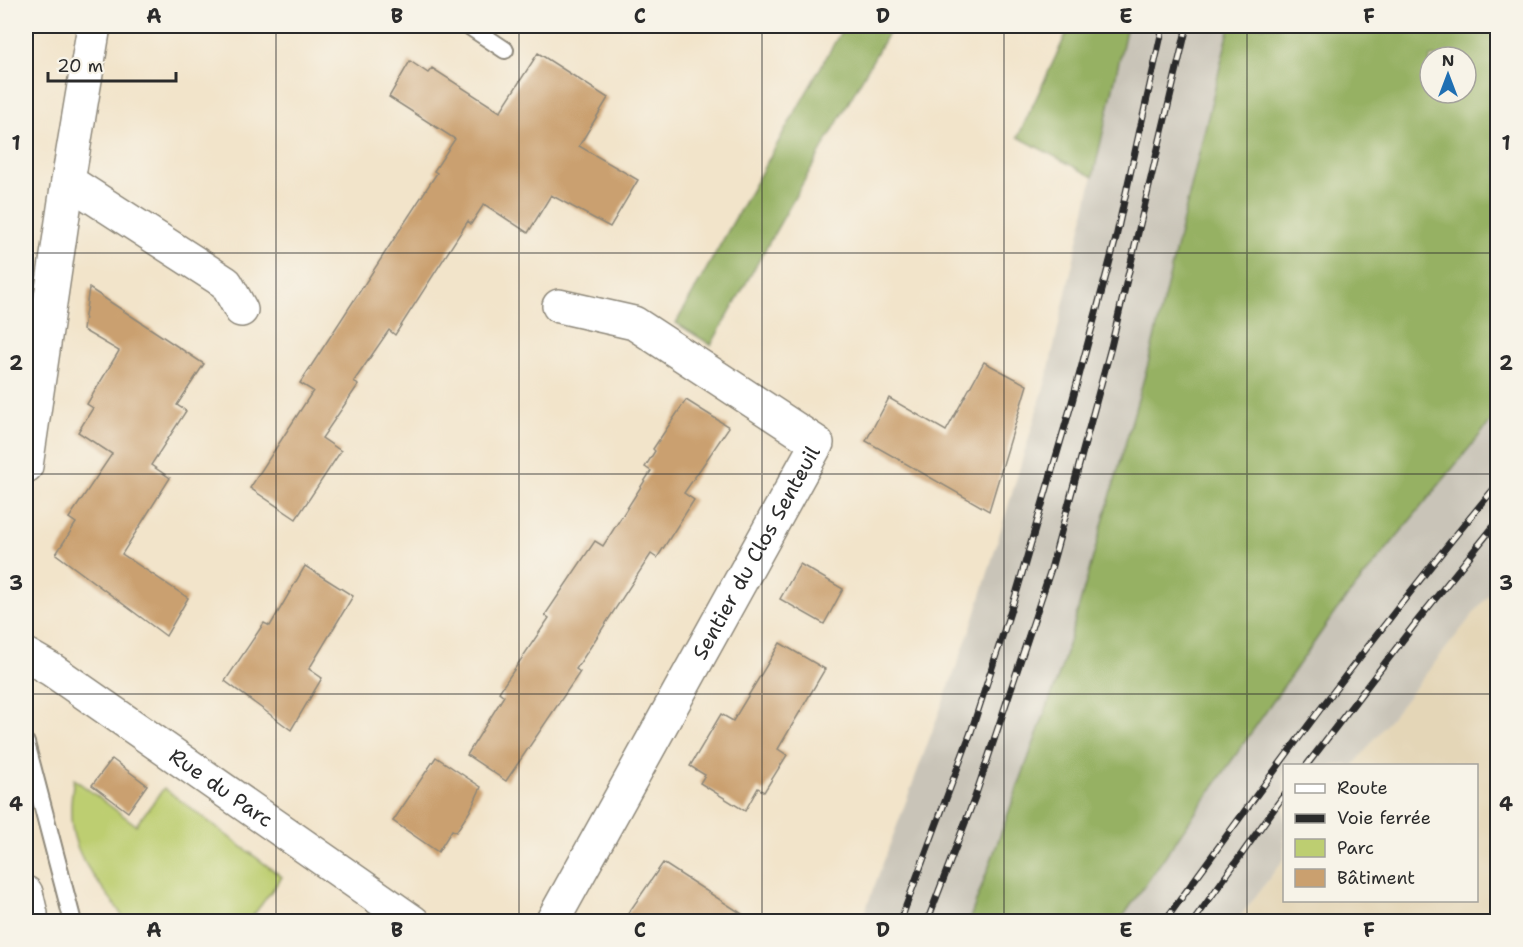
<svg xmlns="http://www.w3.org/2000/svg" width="1523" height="947" viewBox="0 0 1523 947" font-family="'Shantell Sans',sans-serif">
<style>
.built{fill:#e4d6b7}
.industrial{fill:#c9c4b8}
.green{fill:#bdce71;stroke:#747c4e;stroke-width:1.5}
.forest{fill:#96b163;stroke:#606e47;stroke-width:1.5;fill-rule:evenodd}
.building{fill:#caa06f}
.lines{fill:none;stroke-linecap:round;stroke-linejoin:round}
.service-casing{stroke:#8e887a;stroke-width:20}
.minor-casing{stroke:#8e887a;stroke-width:36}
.secondary-casing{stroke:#8e887a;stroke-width:36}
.service{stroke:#fff;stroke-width:16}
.minor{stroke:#fff;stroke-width:33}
.secondary{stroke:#fff;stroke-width:33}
.rail-casing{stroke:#2b2b2b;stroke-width:7}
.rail{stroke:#f7f3e8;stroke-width:4.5;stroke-dasharray:14;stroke-linecap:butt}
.grid{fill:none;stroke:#2b2b2b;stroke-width:1.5;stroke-opacity:0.55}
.labels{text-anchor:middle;stroke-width:6;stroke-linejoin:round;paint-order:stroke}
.street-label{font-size:21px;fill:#2b2b2b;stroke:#f7f3e8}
.neatline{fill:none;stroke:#2b2b2b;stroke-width:2}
.grid-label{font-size:20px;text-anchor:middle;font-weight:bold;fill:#2b2b2b}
</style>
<rect width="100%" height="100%" fill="#f7f3e8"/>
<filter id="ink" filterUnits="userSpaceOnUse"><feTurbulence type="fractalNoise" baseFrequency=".0167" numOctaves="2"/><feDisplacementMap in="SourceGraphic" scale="12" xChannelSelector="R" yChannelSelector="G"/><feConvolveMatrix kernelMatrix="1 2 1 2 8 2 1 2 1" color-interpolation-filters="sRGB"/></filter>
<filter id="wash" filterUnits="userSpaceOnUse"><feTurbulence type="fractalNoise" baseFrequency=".008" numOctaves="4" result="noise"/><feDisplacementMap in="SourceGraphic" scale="24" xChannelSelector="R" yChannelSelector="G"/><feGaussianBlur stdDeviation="1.35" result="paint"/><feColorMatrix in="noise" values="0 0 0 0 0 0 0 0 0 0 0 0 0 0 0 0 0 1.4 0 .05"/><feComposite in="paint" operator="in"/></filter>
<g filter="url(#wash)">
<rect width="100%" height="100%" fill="#f2e4ca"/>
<path class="built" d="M1497 584V921L1237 922 1284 859V900H1476V766L1354 765Z"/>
<path class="industrial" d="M1127 26H1230L1148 364 1062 666 969 921 861 922 973 622 1046 381Z
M1497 414V584L1354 765 1284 766V859L1237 921 1120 922 1336 611Z"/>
<path class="green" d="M74 779 136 825 164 788 282 877 249 921H125C115 902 100 887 88 868 69 839 68 812 74 779Z"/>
<path class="forest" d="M844 26H892L711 345 676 323Z
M1070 26H1127L1093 177 1018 137Z
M1230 26H1497V414L1336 611 1120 921H969L1062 666 1148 364ZM1430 57H1466V93H1430Z"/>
<g id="blocks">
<path class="building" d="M538 53 608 98 579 146 638 180 610 227 551 195 528 233 484 204 471 224 468 221 395 335 389 330 354 381 358 385 322 438 341 451 296 519 250 488 313 391 300 383 437 173 434 171 455 139 389 97 410 61 428 73 432 68 500 112Z
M89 288 204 364 177 405 186 411 151 465 170 478 122 554 188 598 166 636 56 554 76 523 69 518 112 454 78 432 93 408 87 404 119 351 83 330Z
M984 362 1027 385 989 511 866 441 889 398 946 431Z
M686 400 729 427 684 493 694 500 657 558 651 554 576 669 580 672 506 781 467 755 504 696 499 692 549 618 545 615 595 541 603 546 651 471 645 467 655 451 653 449Z
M800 564 843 589 824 624 780 599Z
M305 566 353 596 309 669 322 678 291 730 225 681 264 623 270 626Z
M780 643 825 669 778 749 787 755 764 792 758 788 745 811 700 783 705 775 690 766 721 714 733 721Z
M436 757 481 787 470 811 456 832 452 830 438 852 393 821Z
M112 759 147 785 128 812 92 785Z
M663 863 753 921H623Z"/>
</g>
</g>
<g filter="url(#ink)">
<use href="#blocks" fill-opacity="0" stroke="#8e887a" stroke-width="1.5"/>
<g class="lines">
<g class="service-casing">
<path id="service" d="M469 26 505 50
M26 743 73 922"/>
</g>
<g class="minor-casing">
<g id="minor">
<path d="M68 181 226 283 241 310"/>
<path id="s1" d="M26 655 52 670 413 922"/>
<path id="s2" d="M552 922 817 443 634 323 559 306"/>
</g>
</g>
<g class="secondary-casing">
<path id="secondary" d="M26 466 68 181 94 26
M26 893 31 914"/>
</g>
<use href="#service" class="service"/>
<use href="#minor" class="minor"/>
<use href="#secondary" class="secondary"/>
<g class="rail-casing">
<path id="rail" d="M1306 766 1418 620 1498 521
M900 922 971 732 1017 591 1072 402 1115 242 1163 26
M927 922 975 797 1051 569 1111 347 1187 26
M1164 922C1272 773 1380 625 1498 484
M1193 922 1284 795"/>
</g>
<use href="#rail" class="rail"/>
</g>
</g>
<path class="grid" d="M276 26V922M519 26V922M762 26V922M1004 26V922M1247 26V922M26 253H1498M26 474H1498M26 694H1498"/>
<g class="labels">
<g class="street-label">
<text dy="7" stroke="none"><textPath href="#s2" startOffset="422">Sentier du Clos Senteuil</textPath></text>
<text dy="7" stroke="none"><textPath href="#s1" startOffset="236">Rue du Parc</textPath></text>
</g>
</g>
<rect width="1523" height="947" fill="none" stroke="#f7f3e8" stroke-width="66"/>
<rect x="1283" y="764" width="195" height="138" fill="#f7f3e8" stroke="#a5a39c" stroke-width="1.5"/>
<rect x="1295" y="784" width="30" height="9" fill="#ffffff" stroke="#a5a39c" stroke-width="1.5"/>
<text x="1337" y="794" font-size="18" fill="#2b2b2b">Route</text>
<rect x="1295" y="814" width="30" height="9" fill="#2b2b2b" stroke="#a5a39c" stroke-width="1.5"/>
<text x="1337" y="824" font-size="18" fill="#2b2b2b">Voie ferrée</text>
<rect x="1295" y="839" width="30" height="18" fill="#bdce71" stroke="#a5a39c" stroke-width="1.5"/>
<text x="1337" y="854" font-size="18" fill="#2b2b2b">Parc</text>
<rect x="1295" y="869" width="30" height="18" fill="#caa06f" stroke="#a5a39c" stroke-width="1.5"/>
<text x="1337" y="884" font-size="18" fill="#2b2b2b">Bâtiment</text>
<g transform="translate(1448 75)"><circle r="28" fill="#f7f3e8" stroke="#a5a39c" stroke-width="1.5"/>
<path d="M0-4.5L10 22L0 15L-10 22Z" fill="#1f6fb2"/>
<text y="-9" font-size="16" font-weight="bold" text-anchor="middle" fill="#2b2b2b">N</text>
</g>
<path d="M48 72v9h128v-9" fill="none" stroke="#2b2b2b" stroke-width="3"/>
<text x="57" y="72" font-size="18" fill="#2b2b2b" stroke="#f7f3e8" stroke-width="4.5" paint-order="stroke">20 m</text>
<rect x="33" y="33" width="1457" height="881" class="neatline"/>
<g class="grid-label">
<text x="154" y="23">A</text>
<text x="397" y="23">B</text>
<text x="640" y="23">C</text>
<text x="883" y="23">D</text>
<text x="1126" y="23">E</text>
<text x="1369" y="23">F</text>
<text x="16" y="150">1</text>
<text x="1506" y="150">1</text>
<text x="16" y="370">2</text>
<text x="1506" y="370">2</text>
<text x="16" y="590">3</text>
<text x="1506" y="590">3</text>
<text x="16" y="811">4</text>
<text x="1506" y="811">4</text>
<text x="154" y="937">A</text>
<text x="397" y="937">B</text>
<text x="640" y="937">C</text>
<text x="883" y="937">D</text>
<text x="1126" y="937">E</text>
<text x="1369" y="937">F</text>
</g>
</svg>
